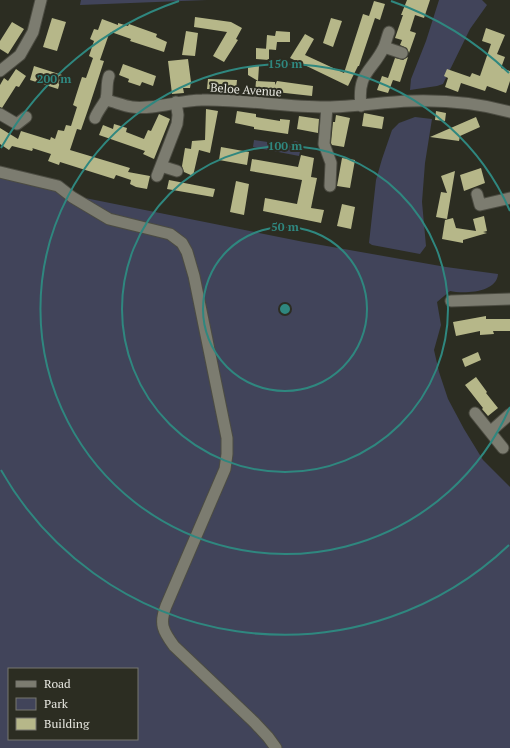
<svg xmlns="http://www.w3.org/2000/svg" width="510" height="748" viewBox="0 0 510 748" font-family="'PT Serif',serif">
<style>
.green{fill:#41445a;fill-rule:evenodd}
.building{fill:#b6b789}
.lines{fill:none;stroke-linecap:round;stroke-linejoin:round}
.minor-casing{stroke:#4c4c42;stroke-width:13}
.minor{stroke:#7c7c70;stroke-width:11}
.ring{fill:none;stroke:#2f877f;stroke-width:2}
.labels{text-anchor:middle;stroke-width:4;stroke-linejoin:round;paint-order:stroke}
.street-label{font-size:12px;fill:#e7e7e0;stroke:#2c2d22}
.centre{fill:#2f877f;stroke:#2c2d22;stroke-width:2}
.ring-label{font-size:12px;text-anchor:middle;font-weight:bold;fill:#2f877f;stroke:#2c2d22;stroke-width:4;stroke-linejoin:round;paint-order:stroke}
</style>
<rect width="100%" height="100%" fill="#2c2d22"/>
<path class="green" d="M81 0H207L80 5Z
M439 0H482L487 5 470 29 443 84 437 86 410 90 411 79 426 41Z
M415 117 432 119 425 163 422 202 426 246 420 254 372 245 369 243 376 180 382 159 392 130 399 123Z
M254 140 288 145 295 141 302 143 299 156 253 147Z
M0 175 80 197 304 242 446 267 498 274C497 293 463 294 450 291L437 302 441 325 434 350 439 372 448 399 464 429 483 460 510 487V748H0ZM9 669H137V739H9Z"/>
<path class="building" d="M407 0H430L424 18 415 15 410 31 416 33 409 53 407 48 400 45 402 40 395 38 403 15H401Z
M374 1 385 4 380 20 375 18 359 66H358L348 86 290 58 305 34 314 39 305 55 344 73 363 14 369 16Z
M195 17 231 22 242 28 236 39 238 40 224 62 213 56 227 32 194 27Z
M52 18 66 22 57 51 43 47Z
M331 18 342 21 333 47 323 43Z
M102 19 118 25V23L128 26 129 24 157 34 156 37 167 42 164 52 130 41 131 39 111 32 110 34H109L100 60 104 61 90 104 81 130 77 129 70 150 130 168 128 172 150 176 147 189 136 187 130 184 131 180 116 175 114 179 60 162 59 165 48 161 51 154 32 148 33 149 32 151 12 146 9 150 0 144V128L18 139 21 131 50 140 51 137 55 139 58 130 64 131 66 125 71 126 77 107 73 105 80 83 82 77 86 78 93 58 89 56 94 41 90 39 94 29 98 30Z
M12 22 24 29 8 54 0 49V41Z
M486 28 505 35 497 54 505 57 501 68 510 71V81L506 93 487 86 485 91 461 83 458 92 445 87 448 78 444 76 447 69 470 77 472 73 480 76 491 44 482 41Z
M186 31 198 33 195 56 182 55Z
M276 31 290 32V42H277L276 50 266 49 267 35 275 36Z
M256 48 269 49V60L256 59Z
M408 57 400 82 393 80 388 93 377 90 382 76 391 79 388 78 395 58 403 60Z
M188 59 191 82 190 88H183L184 93 172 94 168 61Z
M123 64 156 76 153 86 142 82 140 86 128 82 129 79 119 75Z
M34 66 62 75 58 89 30 80Z
M248 66H259L258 81 248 75Z
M16 69 26 76 19 87 16 86 2 108 0 107V85L4 78 8 81Z
M208 79 237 80 236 90 207 89Z
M256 81 275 82V85L277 81 313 86 312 96 267 91V93L255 92Z
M206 109 218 111 210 153 199 150 193 176 184 172 182 166 185 148 191 149 192 141 205 140Z
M237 111 256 114V117L280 121V119L290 120 288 134 254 129V127L235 123Z
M436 111 446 113 445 121 435 120Z
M364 113 384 117 382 129 362 126Z
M159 114 170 119 154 159 143 154 145 151 99 135 103 125 113 129 114 124 127 128 126 132 144 139 148 130 151 131Z
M336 115 350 118 344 147 332 145 331 143 333 122H335Z
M299 116 319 119 318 133 297 129Z
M476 117 480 127 460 136 459 141 430 137Z
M221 147 249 152 247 165 219 160Z
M301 155 314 158 311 177 317 178 311 208 324 210 321 223 263 211 265 198 297 204 302 180 250 171 252 159 298 167Z
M342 158 355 160 350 188 337 186Z
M481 168 485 183 464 191 460 175Z
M455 171 447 219 436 217 441 192 447 193 441 176Z
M169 180 215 189 213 197 167 189Z
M236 181 249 184 244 215 230 212Z
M342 204 355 207 351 229 337 226Z
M484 216 487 231 483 232 487 233 463 240V243L442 239 445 220 453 218 456 228 476 231 473 219Z
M486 316V319H510V331H493L494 334 480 335V331L456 336 453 322Z
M478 352 481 360 465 367 462 359Z
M476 377 487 392 486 393 498 408 488 416 482 409 483 408 465 385Z"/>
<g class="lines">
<g class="minor-casing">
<path id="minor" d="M384 47 402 53
M0 71 20 55 33 32 41 0
M106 100C115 102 124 106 132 107 155 110 179 100 202 100 244 99 284 107 326 107 354 107 382 102 411 101 444 100 478 103 510 112
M361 106C357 72 372 72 384 47 386 42 387 37 389 32
M327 107 324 144 331 163 330 186
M0 114 17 124 26 117
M95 118C97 112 105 102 106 99 108 91 106 84 109 76
M161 166 177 171
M0 172 58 186 72 197 109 219 170 234 182 243 187 252 194 276 227 438V454L225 469 166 606C159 624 163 631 174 646L254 722 268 737 276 748
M157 176 177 124 178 115 176 102
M477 194 480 205 510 198
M451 301 510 299
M475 413 503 448
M491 431 510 414"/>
</g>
<use href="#minor" class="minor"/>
</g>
<g class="ring">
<circle cx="285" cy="309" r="82"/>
<circle cx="285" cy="309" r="163"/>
<path d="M510 407A245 245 0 1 1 510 211"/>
<path d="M509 545A326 326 0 0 1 1 470M1 148A326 326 0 0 1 179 1M391 1A326 326 0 0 1 509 73"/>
</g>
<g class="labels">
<g class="street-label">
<text transform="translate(246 90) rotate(4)" y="4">Beloe Avenue</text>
</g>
</g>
<circle cx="285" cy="309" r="6" class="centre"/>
<g class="ring-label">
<text x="285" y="68">150 m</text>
<text x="54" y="83">200 m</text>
<text x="285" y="150">100 m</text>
<text x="285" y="231">50 m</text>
</g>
<rect x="8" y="668" width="130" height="72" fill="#2c2d22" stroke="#77776e"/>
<rect x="16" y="681" width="20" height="6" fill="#7c7c70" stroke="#77776e"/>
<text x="44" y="688" font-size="12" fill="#e7e7e0">Road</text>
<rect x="16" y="698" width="20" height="12" fill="#41445a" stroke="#77776e"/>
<text x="44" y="708" font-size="12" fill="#e7e7e0">Park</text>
<rect x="16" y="718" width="20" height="12" fill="#b6b789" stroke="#77776e"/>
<text x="44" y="728" font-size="12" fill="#e7e7e0">Building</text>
</svg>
